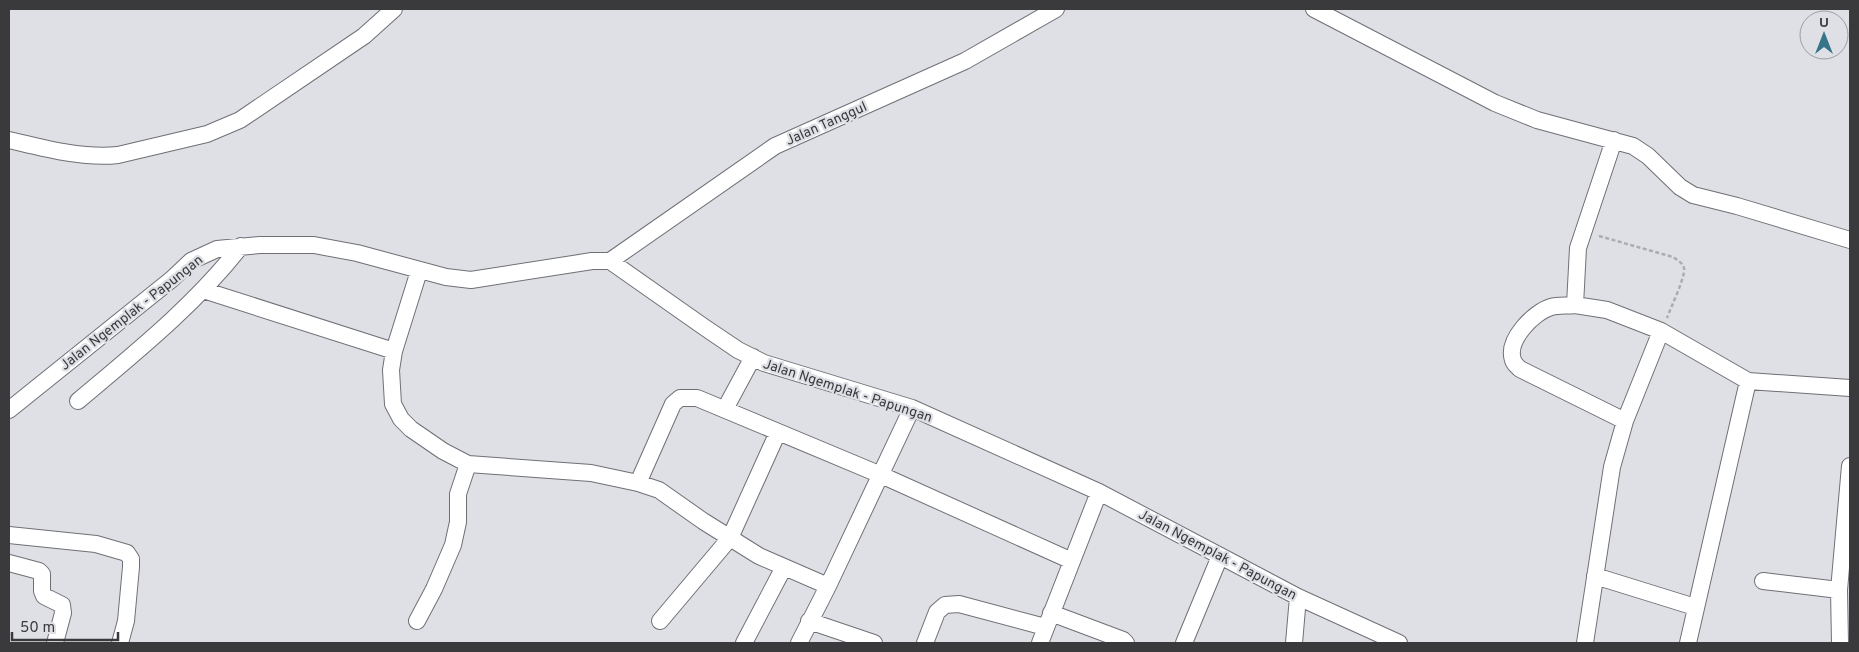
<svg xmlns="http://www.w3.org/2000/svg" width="1859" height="652" viewBox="0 0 1859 652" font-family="Overpass,sans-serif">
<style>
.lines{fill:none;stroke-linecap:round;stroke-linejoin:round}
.minor-casing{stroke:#6f7076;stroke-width:18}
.path{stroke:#abacb1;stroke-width:2.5;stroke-dasharray:4 2.5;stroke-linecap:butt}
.minor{stroke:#fff;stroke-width:16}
.labels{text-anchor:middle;stroke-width:4.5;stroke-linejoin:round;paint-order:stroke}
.street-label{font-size:14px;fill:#3a3a3d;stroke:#dee0e6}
</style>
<rect width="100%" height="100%" fill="#dee0e6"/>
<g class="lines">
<g class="minor-casing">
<path id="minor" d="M1314 9 1495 103 1537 120 1633 146 1648 156 1680 187 1693 195 1737 206 1850 240
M9 140C43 148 83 159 118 155L207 134 240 120 364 36 394 9
M1614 140 1578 248 1575 305C1567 306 1558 305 1551 307 1534 312 1506 340 1513 360 1514 364 1517 366 1520 369L1625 421
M610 261 775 146 965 61 1056 9
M419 271 394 351 391 370 393 404 401 419 411 429 443 451 468 464 591 473 638 483 659 490 703 521 759 556 828 586
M203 290 394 351
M1575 305 1607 310 1661 331 1625 421 1612 467 1585 643
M1661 331 1748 381 1850 388
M78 401C135 353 195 305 241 246
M725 409 753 357
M9 410 172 279 191 261 217 249 260 245H314L357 253 446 277 471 280 592 261H610L704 327 738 350 764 363 912 408 1099 492 1298 597 1399 643
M638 483 673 404 680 398H697L881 475 1072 561
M9 535 96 544 127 553 131 559V567L126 621 120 643
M9 563 39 571 42 574V591L44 596 62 605 63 613 55 643
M1595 576 1695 607
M1763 581 1839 590
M1051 613 1123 640 1126 643
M417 621 434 589 453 545 458 522V494L468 464
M660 621 730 538 778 432
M809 621 874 643
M744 643 784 567
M799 643 828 586 912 408
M925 643 937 612 945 605 959 604 1045 627
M1040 643 1099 492
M1184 643 1220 556
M1294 643 1298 597
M1688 643 1748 381
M1840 643 1839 590 1850 466"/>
</g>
<path class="path" d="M1599 236 1673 257C1677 260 1683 263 1684 268 1686 276 1670 309 1667 318"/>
<use href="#minor" class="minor"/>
</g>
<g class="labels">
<g class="street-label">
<text transform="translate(826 123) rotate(-24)" y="5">Jalan Tanggul</text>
<text transform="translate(131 312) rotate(-38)" y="5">Jalan Ngemplak - Papungan</text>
<text transform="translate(848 390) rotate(18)" y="5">Jalan Ngemplak - Papungan</text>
<text transform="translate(1218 554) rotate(28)" y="5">Jalan Ngemplak - Papungan</text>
</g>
</g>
<rect width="1859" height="652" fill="none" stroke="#3a3a3d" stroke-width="20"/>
<g transform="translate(1824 35)"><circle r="24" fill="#dee0e6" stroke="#9c9ea2"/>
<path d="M0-4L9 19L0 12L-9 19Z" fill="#357489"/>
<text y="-8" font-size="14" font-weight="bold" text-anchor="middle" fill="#3a3a3d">U</text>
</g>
<path d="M12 632v8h106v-8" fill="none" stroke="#3a3a3d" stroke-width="2.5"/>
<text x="20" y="632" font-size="15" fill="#3a3a3d" stroke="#dee0e6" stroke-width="4" paint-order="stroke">50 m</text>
</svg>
